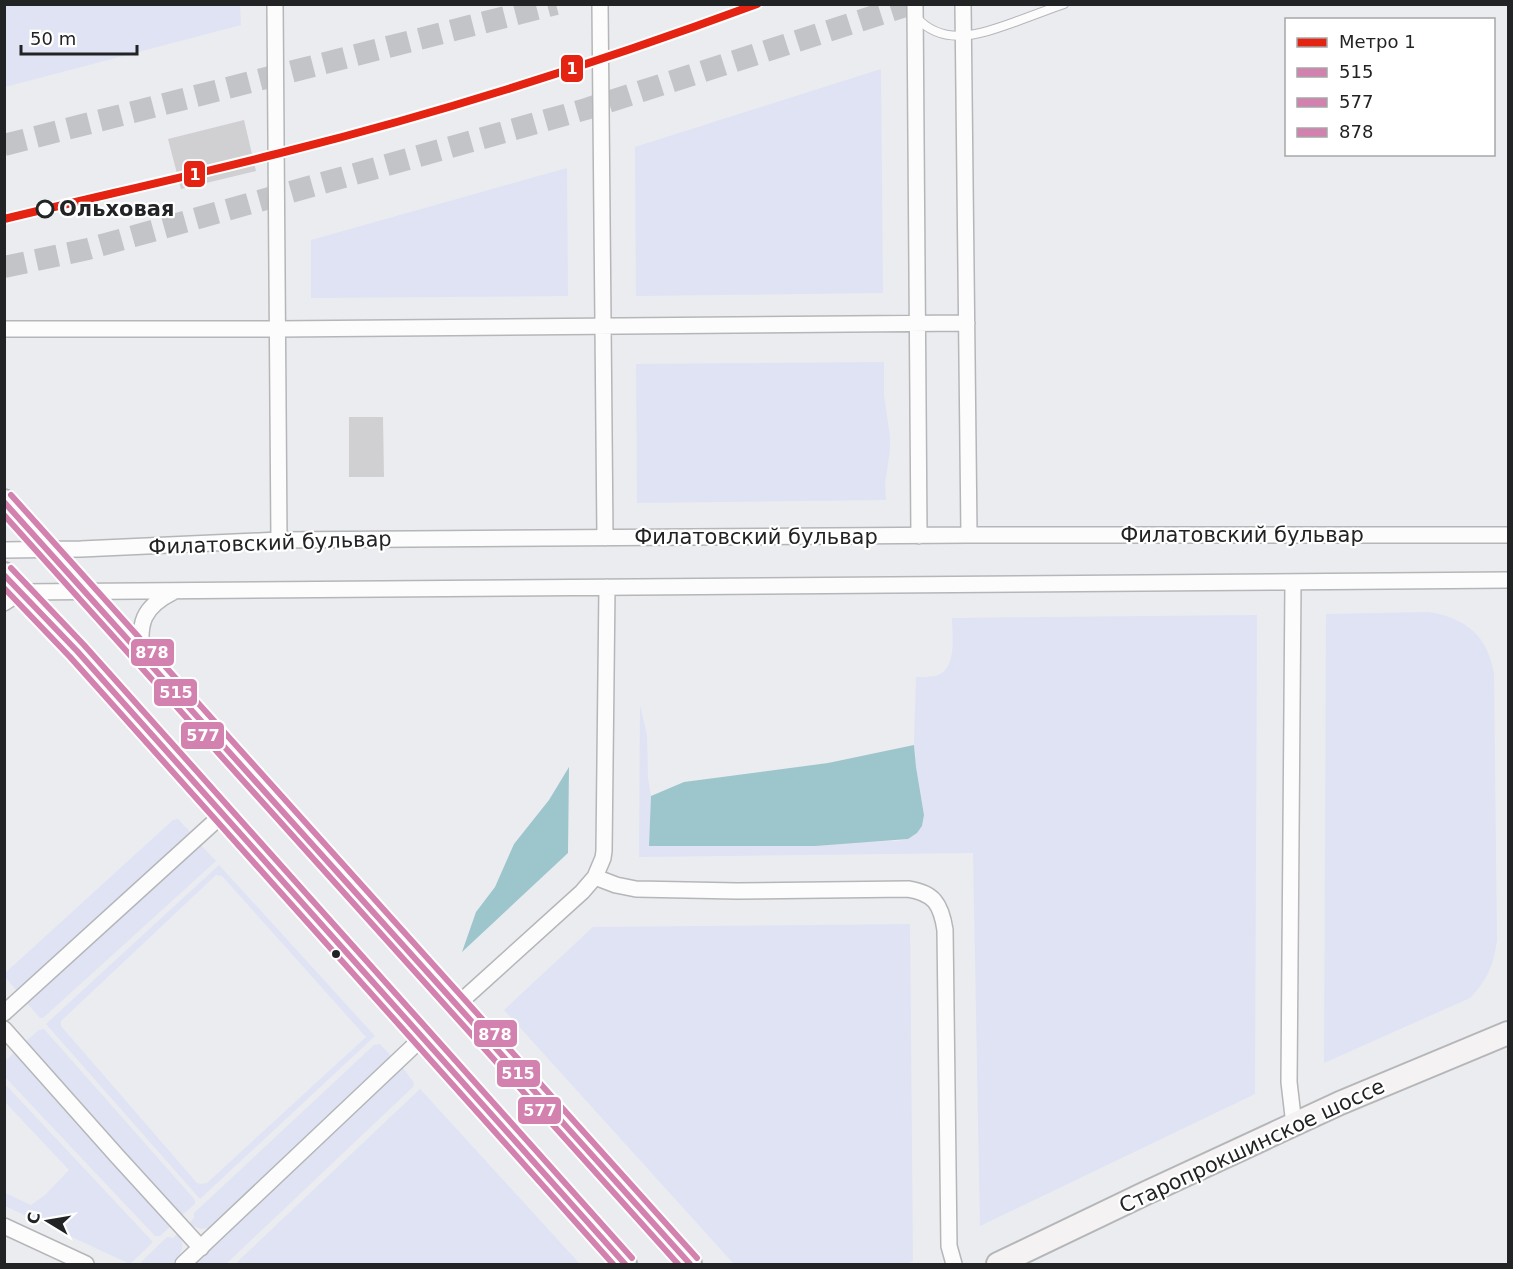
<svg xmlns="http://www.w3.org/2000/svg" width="1513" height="1269" viewBox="0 0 1513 1269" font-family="'DejaVu Sans',sans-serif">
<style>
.green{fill:#dfe3f4;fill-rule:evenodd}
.water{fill:#9cc6cc}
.building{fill:#d0cfd2}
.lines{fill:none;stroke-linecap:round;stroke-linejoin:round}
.secondary-tunnel{stroke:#c3c4c7;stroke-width:22;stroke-dasharray:22 11;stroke-linecap:butt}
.lane-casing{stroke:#b5b6b8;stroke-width:10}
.street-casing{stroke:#b5b6b8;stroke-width:18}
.secondary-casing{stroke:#b5b6b8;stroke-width:26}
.lane{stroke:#fcfcfd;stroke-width:8}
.street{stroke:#fcfcfd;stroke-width:15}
.secondary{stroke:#f5f2f3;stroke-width:22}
.bus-1-casing{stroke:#fff;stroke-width:10}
.bus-2-casing{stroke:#fff;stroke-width:10}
.bus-3-casing{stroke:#fff;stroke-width:10}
.bus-1{stroke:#d382af;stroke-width:6}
.bus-2{stroke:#d382af;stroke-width:6}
.bus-3{stroke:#d382af;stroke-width:6}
.metro-1-casing{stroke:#fff;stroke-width:12}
.metro-1{stroke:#e42313;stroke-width:8}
.stop-dot{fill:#fff;stroke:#222325;stroke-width:3}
.bus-dot{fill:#222325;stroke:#fff;stroke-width:2}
.labels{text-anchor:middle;stroke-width:4.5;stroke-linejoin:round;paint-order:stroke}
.stop-label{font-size:21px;font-weight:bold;fill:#222325;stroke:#fff;text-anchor:start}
.street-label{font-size:21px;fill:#222325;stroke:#fff}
.line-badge{stroke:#fff;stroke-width:2}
.badge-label{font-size:16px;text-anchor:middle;font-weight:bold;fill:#fff}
</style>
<rect width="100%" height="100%" fill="#ebecf0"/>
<path class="green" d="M4 5H240L241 25 5 87Z
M881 69 883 293 636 296 635 147Z
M567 168 568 296 311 298V240Z
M884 362V395L890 437V450L885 484 886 500 637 503 636 364Z
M1429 612C1466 618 1488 636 1494 674L1497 940C1494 964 1487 981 1470 998L1324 1063 1326 614Z
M1257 615 1255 1094 980 1226 973 853 639 857 640 705 647 735 648 778 651 796 649 846 897 841 908 839 917 833 922 826 924 815 916 767 914 742 916 677C922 677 929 677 935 676 958 670 952 636 952 618Z
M178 819 191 833 18 992 6 978 4 974 173 820Z
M200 844 216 861 43 1018H40L27 1003Z
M219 865 375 1036 200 1199 46 1024ZM216 875 222 876 366 1037 207 1183 201 1184 197 1183 61 1026V1021Z
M910 924 913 1261 905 1264H734L504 1010 593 927Z
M44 1029 195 1200V1204L181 1216 25 1042 39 1030Z
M380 1044 392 1057 210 1228 201 1229 188 1224 194 1218V1213L374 1045Z
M15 1052 172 1225 160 1236H155L5 1077V1061Z
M403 1068 414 1083 413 1087 226 1264H193Z
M5 1084 153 1242 130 1264 5 1206V1193L31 1205 45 1195 69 1170 5 1102Z
M420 1089 579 1263 577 1264H235Z
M178 1233C186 1245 182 1255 172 1264H139L167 1237 173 1238Z"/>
<path class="water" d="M914 745 916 767 924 815 922 826 917 833 908 839 815 846H649L651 796 684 782 828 763Z
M569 767 568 853 462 952 476 912 495 887 514 844 549 800Z"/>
<path class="building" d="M244 120 256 171 181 189 168 139Z
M349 417H383L384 477H349Z"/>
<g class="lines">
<path class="secondary-tunnel" d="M4 145 556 4
M4 267 88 249 586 109 912 4"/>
<g class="lane-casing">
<path id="lane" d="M916 17C944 48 981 34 1015 22 1031 16 1047 10 1064 4"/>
</g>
<g class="street-casing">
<path id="street" d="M275 4 279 540
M600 4 605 538
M915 4 919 536
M963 4 969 535
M4 329H278L967 323
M4 550 81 549 279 540 969 535H1508
M1293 582 1289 1082 1294 1125
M4 603 21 592 1508 580
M142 655C138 623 143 607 173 592
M595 877 616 885 636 889 737 891 908 889C934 893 941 904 945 930L949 1246 954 1264
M457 1005 582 892 595 877 603 858 604 851 607 587
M4 1013 223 814
M4 1029 117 1156 201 1248
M4 1226 86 1264
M183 1264 422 1038"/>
</g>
<g class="secondary-casing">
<path id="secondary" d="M4 501 690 1264
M4 574 77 651 625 1264
M998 1264 1146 1193 1340 1103 1508 1033"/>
</g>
<use href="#lane" class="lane"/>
<use href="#street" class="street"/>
<use href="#secondary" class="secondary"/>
<g class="bus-1-casing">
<path id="bus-1" d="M4 502 690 1264
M4 575 77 651 625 1264"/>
</g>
<g class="bus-2-casing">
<path id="bus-2" d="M4 515 678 1264
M4 588 70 657 613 1264"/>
</g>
<g class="bus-3-casing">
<path id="bus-3" d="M11 495 697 1258
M11 568 84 645 632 1258"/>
</g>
<use href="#bus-1" class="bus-1"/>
<use href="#bus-2" class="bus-2"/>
<use href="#bus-3" class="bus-3"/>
<g class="metro-1-casing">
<path id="metro-1" d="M4 219C99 196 194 175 288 151 447 111 603 61 757 4"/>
</g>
<use href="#metro-1" class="metro-1"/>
</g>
<circle class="stop-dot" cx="45" cy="209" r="8"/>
<circle class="bus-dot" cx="336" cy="954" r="5"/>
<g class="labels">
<g class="stop-label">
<text x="59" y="216">Ольховая</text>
</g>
<g class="street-label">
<text x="1242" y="542">Филатовский бульвар</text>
<text x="756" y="544">Филатовский бульвар</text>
<text transform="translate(270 543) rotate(-2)" y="7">Филатовский бульвар</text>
<text transform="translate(1252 1146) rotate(-25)" y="7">Старопрокшинское шоссе</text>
</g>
</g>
<g class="line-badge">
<rect x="560" y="54" width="24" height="29" rx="6" fill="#e42313"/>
<rect x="183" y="160" width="23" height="28" rx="6" fill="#e42313"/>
<rect x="130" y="638" width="45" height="29" rx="6" fill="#d382af"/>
<rect x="153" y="678" width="45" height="29" rx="6" fill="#d382af"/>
<rect x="180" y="721" width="45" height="29" rx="6" fill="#d382af"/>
<rect x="473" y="1019" width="45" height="29" rx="6" fill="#d382af"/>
<rect x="496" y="1059" width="45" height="29" rx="6" fill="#d382af"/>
<rect x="517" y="1096" width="45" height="29" rx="6" fill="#d382af"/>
</g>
<g class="badge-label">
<text x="572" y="74">1</text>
<text x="195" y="180">1</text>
<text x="152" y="658">878</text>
<text x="176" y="698">515</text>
<text x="203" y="741">577</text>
<text x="495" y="1040">878</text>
<text x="518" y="1079">515</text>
<text x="540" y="1116">577</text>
</g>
<rect width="1513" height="1269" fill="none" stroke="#222325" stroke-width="12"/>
<rect x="1285" y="18" width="210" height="138" fill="#ffffff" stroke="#a7a7a8" stroke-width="1.5"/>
<rect x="1297" y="38" width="30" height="9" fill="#e42313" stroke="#a7a7a8" stroke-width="1.5"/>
<text x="1339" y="48" font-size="18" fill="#222325">Метро 1</text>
<rect x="1297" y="68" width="30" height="9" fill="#d382af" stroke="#a7a7a8" stroke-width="1.5"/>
<text x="1339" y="78" font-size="18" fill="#222325">515</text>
<rect x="1297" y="98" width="30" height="9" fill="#d382af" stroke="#a7a7a8" stroke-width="1.5"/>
<text x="1339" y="108" font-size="18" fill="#222325">577</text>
<rect x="1297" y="128" width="30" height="9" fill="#d382af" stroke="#a7a7a8" stroke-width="1.5"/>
<text x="1339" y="138" font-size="18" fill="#222325">878</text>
<g transform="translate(48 1221) rotate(281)" stroke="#ffffff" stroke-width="4.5" paint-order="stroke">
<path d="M0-4.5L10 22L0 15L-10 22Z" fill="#222325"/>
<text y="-9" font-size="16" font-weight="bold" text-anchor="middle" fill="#222325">С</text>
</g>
<path d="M21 45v9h116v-9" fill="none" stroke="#222325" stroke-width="3"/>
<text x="30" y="45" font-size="18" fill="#222325" stroke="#ffffff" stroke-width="4.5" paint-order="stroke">50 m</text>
</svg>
